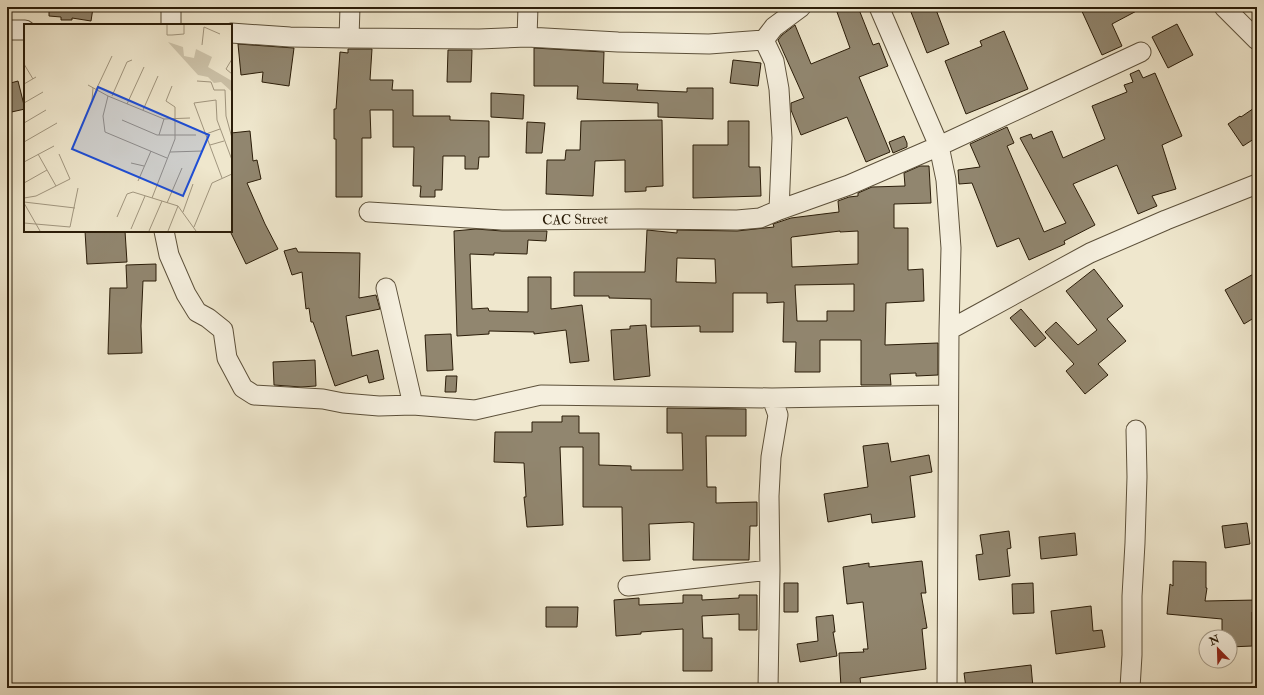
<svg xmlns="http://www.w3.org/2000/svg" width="1264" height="695" viewBox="0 0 1264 695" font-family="'IM FELL Double Pica',serif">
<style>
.building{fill:#91866f;stroke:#2b1d09;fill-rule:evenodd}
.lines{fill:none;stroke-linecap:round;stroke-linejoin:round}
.minor-casing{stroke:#5c503a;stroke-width:21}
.minor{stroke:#f5efde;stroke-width:19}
.labels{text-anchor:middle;stroke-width:3;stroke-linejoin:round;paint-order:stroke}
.street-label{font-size:14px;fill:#2b1d09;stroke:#f5efde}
.inset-road{fill:none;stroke:#a1967f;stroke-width:1}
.view{fill:#1d4ed8;fill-opacity:0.15;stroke:#1d4ed8;stroke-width:2}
.inset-edge{fill:none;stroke:#2b1d09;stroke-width:2}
</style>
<rect width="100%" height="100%" fill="#efe7cd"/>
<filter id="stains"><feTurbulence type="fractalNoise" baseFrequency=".005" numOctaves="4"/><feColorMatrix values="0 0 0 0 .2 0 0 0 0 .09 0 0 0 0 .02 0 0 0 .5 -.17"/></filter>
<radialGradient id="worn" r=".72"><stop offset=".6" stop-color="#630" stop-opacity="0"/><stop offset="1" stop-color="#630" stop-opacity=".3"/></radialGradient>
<path class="building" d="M49 7 81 8 82 7 93 8 91 21 72 18V20H61V17L49 16Z
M850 7H858L873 45 879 43 888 66 859 77 890 152 866 162 847 117 801 135 791 110V103L804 98 778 40 782 35 795 25 811 64 850 48 837 12Z
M909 7H935L949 44 927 53Z
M1080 7H1144L1112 24 1122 46 1102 55Z
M1177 24 1193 55 1168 68 1152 37Z
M1004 31 1028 89 966 114 945 61 982 46 980 41Z
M238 44 294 48 289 86 262 82 263 72 241 75Z
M534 48 604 52 603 83 638 84 637 90 687 92V88H713V119L658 117V103L577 99 578 86H534Z
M348 49H372L370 80H393L392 90H413V116H450V120L489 121V157H479L478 169H465V156H443L442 190H435V197H420L421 186H413L414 147H393V110H370L371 138H362V197H336V139H334V109H336L340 52 348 53Z
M448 50H472L471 82H447Z
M733 60 761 63 758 86 730 83Z
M1139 70 1143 78 1155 73 1182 136 1162 145 1176 189 1152 196 1157 206 1138 214 1117 165 1073 184 1095 225 1064 241 1065 244 1029 260 1019 238 997 247 972 183 959 184 958 170 980 167 970 144 1007 127 1014 143 1007 146 1044 232 1066 223 1020 138 1031 134 1033 139 1052 131 1063 158 1105 139 1092 106 1127 92 1124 85 1133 82 1130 74Z
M18 81 25 109 7 113V84Z
M491 93 524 95 523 119 491 117Z
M1257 106V137L1243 146 1228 124 1240 116 1241 117Z
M662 120 663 186 646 187V191L625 192V160L595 161 593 196 546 194 547 160H565L566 150H580L581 121Z
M728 121H749V167H760L761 196 693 198V145H728Z
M527 122 545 123 542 153H526Z
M250 131 253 161 257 160 261 179 247 183 265 224 278 249 246 264 231 233V133Z
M904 136 907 143V147L893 153 889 142Z
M920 166H929L931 203 894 204V228H908V270L923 269 924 301 886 303 885 345 938 343V375L916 376V373L890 374 891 385H861V340H820V372H795L796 342H783L784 302 767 303V293H733V332H700V326L651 327V299L609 298V296H574V272H645L647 230 677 233V230L737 231 774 227 773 224 791 218 839 212 838 201 849 197 858 196V193L872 187 905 186 904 173ZM840 231V232L858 231V264L792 267 791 238 792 237ZM677 258 715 259 716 283 676 282ZM854 284V311H827V321H797L795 285Z
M476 229 502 231H547L546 241 528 240 527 254 494 253V255L470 254 472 309 488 308 489 311 528 312V277H551V309L582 305 589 361 570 363 566 330 534 334V332L489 331V334L457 336 454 231Z
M85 231H125L127 262 87 264Z
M296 248 298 252 360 253 359 298 376 295 380 309 346 316 352 356 378 350 384 379 369 383 367 375 335 386 313 322H311L309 308 306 309 302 272 292 275 284 251Z
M156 264V281H143L141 326 142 353 108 354 110 288H127L126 265Z
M1094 269 1123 306 1107 319 1126 341 1098 364 1108 375 1085 394 1066 371 1074 364 1045 332 1056 322 1078 345 1097 330 1066 291Z
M1257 272V316L1244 324 1225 290Z
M1021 309 1046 338 1035 347 1010 318Z
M646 325 650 376 614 380 611 330 630 329V326Z
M451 334 453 370 427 371 425 335Z
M315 360 316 386 301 387 274 385 273 362Z
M446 376H457L456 392H445Z
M667 408 746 409V436H706L707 487H716V503L757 502V526H750L749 560H693L694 523 690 522 649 524 650 560 623 561 622 507H583V447H560L563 525 527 527 524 497H526L524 463 494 462 495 432H532V422H562V416H579V433H599V465L631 466V470H683L682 433H667Z
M888 443 891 462 929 455 932 472 910 476 915 517 872 523 871 514 828 522 824 494 868 487 863 446Z
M1247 523 1250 544 1225 548 1222 526Z
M1009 531 1011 548 1007 549 1010 576 979 580 976 555 983 554 980 535Z
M1075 533 1077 555 1041 559 1039 537Z
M922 561 926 593H921L927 628 922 629 926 669 860 678 861 686 841 687 839 653 864 652 863 649H868L863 602 847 604 843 567 869 563V567Z
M1173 561 1206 562V588H1207L1205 601 1257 600V612H1252V646L1230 647V637H1222V619L1167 614 1170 584 1173 586Z
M784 583H798V612H784Z
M1033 583 1034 613 1013 614 1012 584Z
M683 595H702V600L739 598V595H757V630H739V614L702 616 703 638H712V671H683V629L641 632V634L616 636 614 600 639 598V605L683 603Z
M1091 606 1093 631 1102 630 1105 647 1056 654 1051 611Z
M546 607H578L577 627H546Z
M833 615 835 632H833L837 656 800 662 797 644 818 641 816 617Z
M1031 665 1033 688H966L964 673Z"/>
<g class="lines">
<g class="minor-casing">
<path id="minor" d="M879 7 939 146 946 180 951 248 949 330 947 688
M1224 7 1257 40
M171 25V7
M7 30H25
M231 33 290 37 349 38 479 39 527 37 618 42 709 44 764 40 774 27 801 7
M527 37 528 7
M349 38 350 7
M764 40 774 61 779 89 782 138 779 210
M369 212 502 220 640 219 737 220 760 218 779 210 849 185 939 146 1141 52
M164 231 169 255 186 294 197 312 208 318 223 330 227 358 243 388 254 395 323 399 343 403 379 406 413 405 475 410 541 395 772 398 948 395
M386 288 413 405
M949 330 1090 253 1166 220 1257 184
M628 586 770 570
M768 688 770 570 769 496 771 457 778 415 772 398
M1130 688 1132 655V596L1135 543 1137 477 1136 430"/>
</g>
<use href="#minor" class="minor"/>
</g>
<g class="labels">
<g class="street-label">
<text transform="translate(575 219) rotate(-1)" y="5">CAC Street</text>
</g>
</g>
<g transform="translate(24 24)">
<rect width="208" height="208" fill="#efe7cd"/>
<path d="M144 18 159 23 160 32 170 34 172 25 188 33 184 43 208 57 207 67 197 58 190 59 184 53 174 51Z" fill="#cec5ac"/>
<path class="inset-road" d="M143 1V11H148L160 10V1M178 21 180 3 196 10M208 35 202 45 208 50M0 40 9 55M173 57 187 58 190 66H201L202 92 208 114M0 60 12 53M64 61 84 72 140 95 166 94M72 66 88 32M84 72 79 92 81 108 143 134M88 72 103 38 108 36M68 76 69 64M0 79 19 68M103 80 120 43M119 86 134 52M98 96 133 111H172M0 99 22 86M182 110 196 105M135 111 140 95M0 118 33 99M186 121 200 117M146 128 179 127M14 130 32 162M0 138 30 122M107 139 120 142M198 154 170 79 192 76 193 96 208 136M114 157 127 127M0 159 23 146M0 174 12 172 46 155 35 130M128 174 151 115V83L142 77 148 62M0 178 51 184M0 179 16 207M143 179 158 144M159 188 169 160M93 193 103 170 109 168 154 182 172 207M0 199 46 203 54 164M170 203 188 159 208 150M107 205 121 172M125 207 138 177M144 207 154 182"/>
<path class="view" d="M74 63 185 111 159 172 48 125Z"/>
<rect width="208" height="208" class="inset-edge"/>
</g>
<rect width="1264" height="695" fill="none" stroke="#efe7cd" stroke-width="24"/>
<rect x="8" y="8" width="1248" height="679" fill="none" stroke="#2b1d09" stroke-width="2"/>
<rect x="12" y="12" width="1240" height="671" fill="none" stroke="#2b1d09"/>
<g transform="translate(1218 649) rotate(337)"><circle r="19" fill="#f5efde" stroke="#a49b89"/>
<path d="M0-3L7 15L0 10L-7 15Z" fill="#8f2418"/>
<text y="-6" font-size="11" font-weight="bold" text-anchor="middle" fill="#2b1d09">N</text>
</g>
<rect width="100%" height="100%" filter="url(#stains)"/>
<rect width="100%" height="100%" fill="url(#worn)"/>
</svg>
